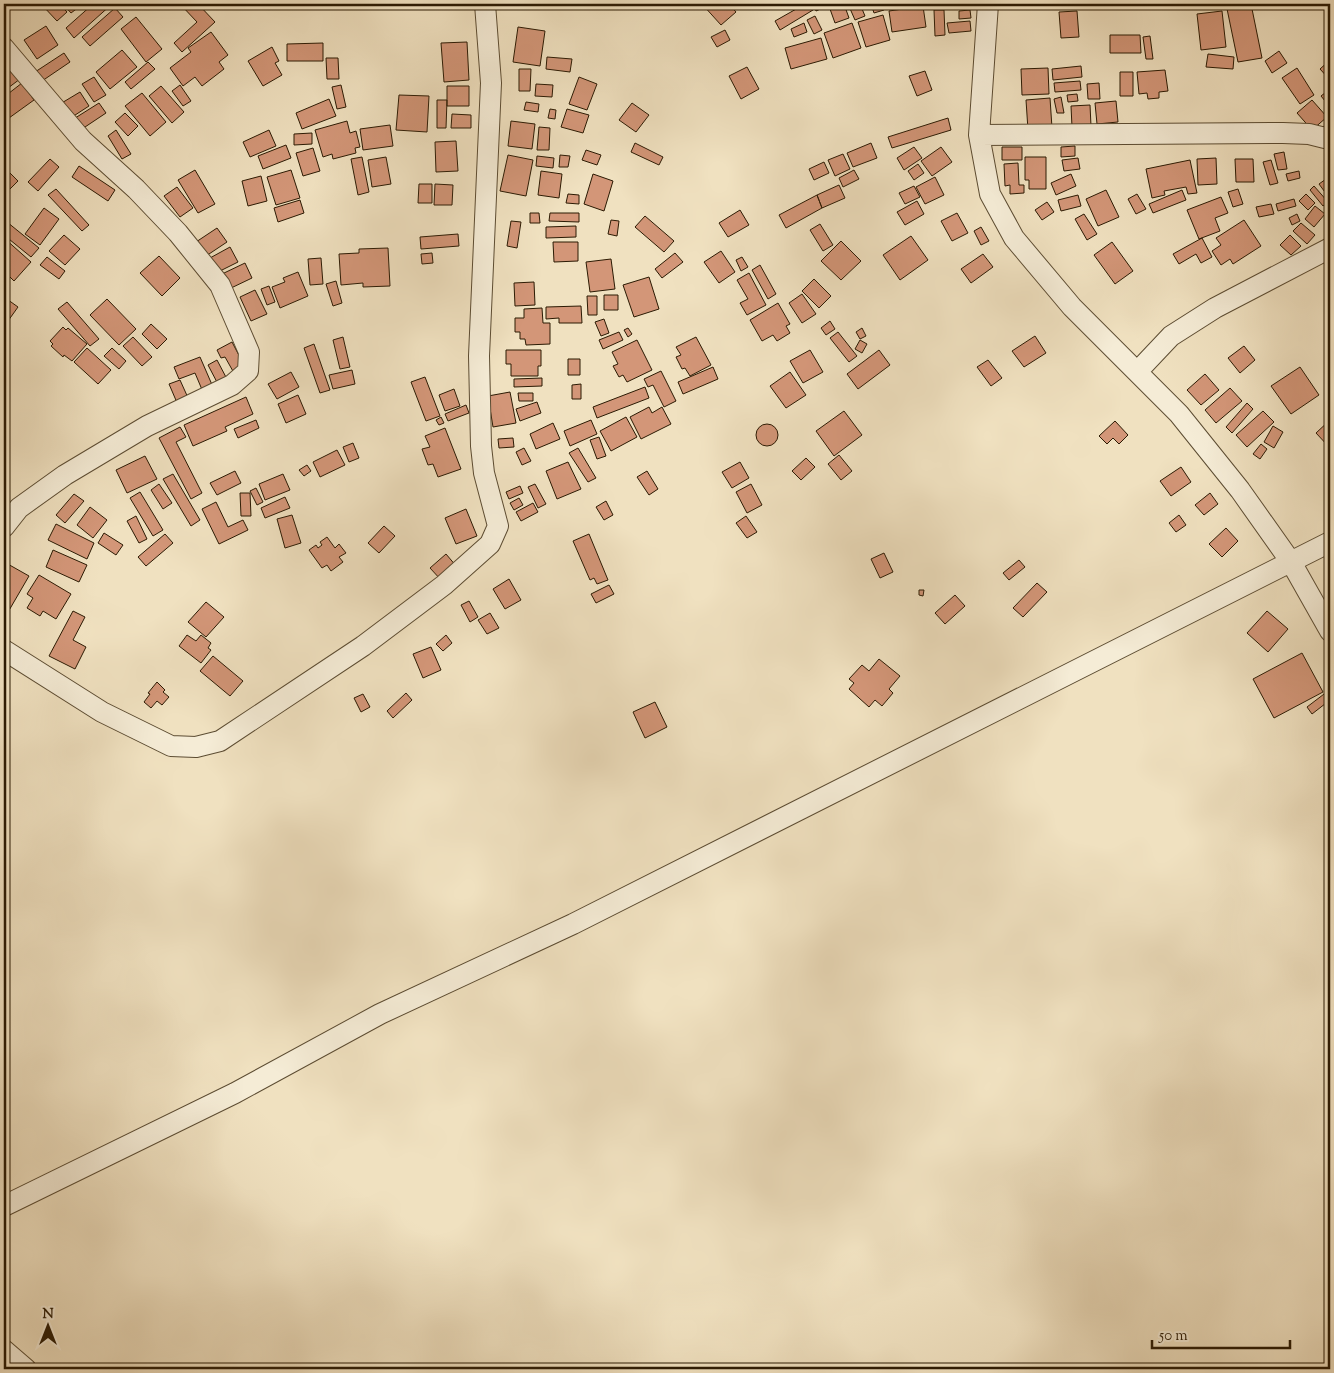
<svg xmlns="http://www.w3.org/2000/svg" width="1334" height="1373" viewBox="0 0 1334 1373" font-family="'Sorts Mill Goudy',serif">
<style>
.building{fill:#d39678;stroke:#2b1a03}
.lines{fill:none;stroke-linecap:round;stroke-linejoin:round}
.minor-casing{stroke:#5c4c32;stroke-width:22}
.minor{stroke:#f5ecd6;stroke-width:20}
</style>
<rect width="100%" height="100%" fill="#f0e1c0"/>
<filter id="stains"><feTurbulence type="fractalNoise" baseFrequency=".004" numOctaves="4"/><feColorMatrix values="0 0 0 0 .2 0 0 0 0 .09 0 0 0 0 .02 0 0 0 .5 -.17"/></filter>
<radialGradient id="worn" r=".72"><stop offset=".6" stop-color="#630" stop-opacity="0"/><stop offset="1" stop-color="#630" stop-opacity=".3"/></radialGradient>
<path class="building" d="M44 4H59L67 12 57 21 42 5Z
M63 4H76L79 7 71 13Z
M93 4H112L74 38 66 28Z
M180 4H198L215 22 182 52 174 43 197 22Z
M702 4H729L736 12 721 25Z
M805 4H809L813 10 780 30 775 21Z
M813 4H832L816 11Z
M844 4 849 18 835 23 830 9Z
M848 4H860L865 16 855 20Z
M871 4H882L884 10 874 13Z
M931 4H944V8H931Z
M1226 4H1251L1262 58 1238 62Z
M923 6 926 27 892 32 889 11Z
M115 8 123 17 90 46 82 37Z
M934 10H944L945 35 935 36Z
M970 10 971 18 959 19V11Z
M1077 11 1079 37 1061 38 1059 12Z
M1222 11 1226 47 1201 50 1197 14Z
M883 15 890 40 866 47 858 22Z
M815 16 822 30 814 34 807 20Z
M136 17 162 49 146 62 121 29Z
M970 21 971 31 949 33 947 23Z
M804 23 807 32 794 37 791 29Z
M852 23 861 48 833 58 824 33Z
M46 26 58 45 37 59 24 40Z
M518 27 545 31 540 66 513 62Z
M725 30 730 40 717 47 711 37Z
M211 32 228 55 219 62 224 69 202 86 195 77 183 86 170 68 191 52 188 48Z
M1110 35H1140L1141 53H1110Z
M1150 36 1153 59H1146L1143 37Z
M821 38 827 59 791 69 785 48Z
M467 42 469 80 444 82 441 43Z
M323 43V61H287V44Z
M272 47 279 61 275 63 282 75 263 86 248 61Z
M122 50 137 67 110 89 96 72Z
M1279 51 1287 63 1272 73 1265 61Z
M64 53 70 62 42 81 35 72Z
M1208 54 1234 57 1233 69 1206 67Z
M547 57 572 59 570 72 546 69Z
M326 58H338L339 79H327Z
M1330 60V80L1320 69Z
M148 62 155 69 131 89 125 82Z
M11 66 20 79 4 91V71Z
M1081 66 1082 77 1053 80 1052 69Z
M747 67 759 89 741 99 729 76Z
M1048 68 1049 94 1022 95 1021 69Z
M1297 68 1314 95 1300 104 1282 78Z
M519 69H531L530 91H519Z
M1165 70 1168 91 1159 92V98L1148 99 1147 93 1139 94 1137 72Z
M925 71 932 90 917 96 909 76Z
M1120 72H1133V96H1120Z
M94 77 106 95 94 102 82 84Z
M579 77 597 84 587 110 569 104Z
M1080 81 1081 90 1055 92 1054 83Z
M22 83 34 100 9 118 4 111V97Z
M1099 83 1100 99H1088L1087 84Z
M536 84 553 85 552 97 535 96Z
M180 85 191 101 183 106 172 91Z
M341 85 346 107 337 109 332 87Z
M161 86 184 112 172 123 149 96Z
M447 86H469V106H447Z
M1330 89V107L1321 96Z
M80 92 89 106 69 119 60 104Z
M142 93 166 122 150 136 125 106Z
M1077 94 1078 101 1068 102 1067 95Z
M399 95 429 96 427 132 396 130Z
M1061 97 1064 113H1057L1054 99Z
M1050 98 1052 128 1028 130 1026 100Z
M329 99 336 116 302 129 296 113Z
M437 100H447L446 128H437Z
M1312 100 1327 117 1312 130 1297 113Z
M1116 101 1118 122 1097 124 1095 103Z
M526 102 539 104 538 112 524 110Z
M99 103 106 113 79 131 72 120Z
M632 103 649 115 636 132 619 120Z
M1090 105 1091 126 1072 127 1071 106Z
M550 109 556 110 555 119 548 118Z
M567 109 589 115 583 133 561 127Z
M125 113 138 126 128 136 115 122Z
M452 114 471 115V128H451Z
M948 118 951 130 892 148 888 137Z
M347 121 350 133 356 131 360 147 355 148 356 153 333 159 332 154 323 157 315 130Z
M511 121 535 124 532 149 508 146Z
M390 125 393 146 363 150 360 129Z
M539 127 550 128 549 150H537Z
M116 130 131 154 122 159 108 136Z
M269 130 276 146 250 157 243 142Z
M312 133V144L294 145V134Z
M456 141 458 171 436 172 435 142Z
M635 143 663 157 659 165 631 152Z
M871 143 877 158 853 167 847 153Z
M286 145 291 158 263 169 258 156Z
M1075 146V156L1061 157V147Z
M914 147 922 158 904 170 897 158Z
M941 147 952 162 932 176 921 161Z
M1002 147H1022V160H1002Z
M313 148 320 171 303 176 296 153Z
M586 150 601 155 597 165 582 160Z
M1284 152 1287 169 1278 170 1274 154Z
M843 154 850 169 835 176 828 160Z
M508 155 533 160 526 196 500 191Z
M560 155 570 156 568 167H559Z
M537 156 554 158 553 168 536 166Z
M362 157 369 192 358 195 351 159Z
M386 157 391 184 372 187 368 160Z
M1025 157H1046V189H1029V180H1025Z
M1078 158 1080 169 1064 171 1062 160Z
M1216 158 1217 184 1198 185 1197 159Z
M50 159 59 167 38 191 28 182Z
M1235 159H1253L1254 182H1236Z
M1190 160 1197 193 1188 194 1186 187 1164 191 1165 195 1152 198 1146 169Z
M1271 160 1278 183 1270 185 1263 162Z
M824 162 829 173 814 180 809 169Z
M1018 163 1019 185H1024V193L1010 194V185L1005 186 1004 164Z
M918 164 924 173 914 180 908 171Z
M79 166 115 190 108 201 72 177Z
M4 167 18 181 4 195Z
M195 170 215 204 198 213 178 180Z
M291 170 300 198 276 205 267 177Z
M854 170 859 179 843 187 839 178Z
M541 171 562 174 559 198 538 195Z
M1299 171 1300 178 1288 181 1286 174Z
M593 174 613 181 604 211 584 204Z
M1071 174 1076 186 1056 195 1051 183Z
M261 176 267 201 248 206 242 181Z
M935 177 944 195 925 204 916 187Z
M1326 179 1330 185V199L1319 184Z
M419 184H432V203H418Z
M435 184 453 185 452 205H434Z
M839 185 845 198 822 208 817 195Z
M914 186 920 197 905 204 899 193Z
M1314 186 1328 202 1323 206 1310 190Z
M177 187 193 208 180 217 164 196Z
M56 189 89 225 82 231 48 195Z
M1238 189 1243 204 1233 207 1228 192Z
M1106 190 1119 217 1098 226 1086 199Z
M1182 190 1186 200 1153 213 1149 204Z
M568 194 579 195V204L566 203Z
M1137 194 1146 209 1136 214 1128 199Z
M1306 194 1315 203 1308 210 1299 201Z
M817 195 822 208 786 228 779 215Z
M1078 195 1081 206 1061 211 1058 200Z
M1221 197 1228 213 1215 218 1220 231 1199 239 1187 210Z
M1294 199 1296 206 1278 211 1276 204Z
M300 200 304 213 278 222 274 208Z
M917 201 924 214 905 225 897 212Z
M1047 202 1054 212 1042 220 1035 210Z
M1271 204 1274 214 1259 217 1256 207Z
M1315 206 1325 214 1314 227 1305 219Z
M44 208 59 219 40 245 25 234Z
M740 210 749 225 728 237 719 223Z
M530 213H539L540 223H530Z
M550 213H579V222L549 221Z
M957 213 968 233 952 241 941 221Z
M1084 214 1097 234 1087 240 1075 219Z
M1297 214 1300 221 1292 225 1289 218Z
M645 216 674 241 664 252 635 227Z
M611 220 619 221 617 236 608 234Z
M1244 220 1261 246 1233 264 1230 259 1221 265 1212 251 1221 245 1216 238Z
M511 221 521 222 517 248 507 246Z
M7 222 39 248 31 257 4 235V227Z
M1301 223 1315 235 1307 244 1293 231Z
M820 224 833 245 823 251 810 230Z
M576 226V237L546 238V227Z
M981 227 989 241 981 245 974 231Z
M217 228 227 242 206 256 196 242Z
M458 234 459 246 421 249 420 237Z
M64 235 80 249 65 265 49 251Z
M1290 235 1301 246 1291 255 1280 245Z
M911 236 928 260 900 280 883 255Z
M4 238 31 262 14 281 4 271V257L6 254 4 252Z
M1202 238 1212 257 1201 263 1196 254 1179 264 1173 254Z
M841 241 861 261 841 280 821 261Z
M553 242H578V261L554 262Z
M1112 242 1133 271 1115 284 1094 255Z
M230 247 238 262 218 272 210 258Z
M388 248 390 286 363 287V283L341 285 339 254 359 253V249Z
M721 251 735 272 719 283 704 262Z
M432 253 433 263 422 264 421 254Z
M675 253 683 262 662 278 655 269Z
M983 254 993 267 971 283 961 269Z
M159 256 180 278 162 296 140 273Z
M47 257 65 271 59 279 40 265Z
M742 257 748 267 741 271 736 260Z
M321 258 323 284 310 285 308 259Z
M611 259 615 289 590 292 586 262Z
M245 263 252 278 229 289 222 274Z
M760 265 776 294 768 299 752 270Z
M298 272 308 296 280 308 272 287 285 282 283 278Z
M749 273 766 305 747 315 740 303 748 299 737 280Z
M649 277 659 309 634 317 623 285Z
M814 279 831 296 819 308 802 291Z
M336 281 342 303 333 306 326 284Z
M534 282 535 305 515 306 514 283Z
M269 286 275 302 267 305 261 289Z
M255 290 267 314 251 321 240 297Z
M802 294 816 314 802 323 789 303Z
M604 295H618V310H604Z
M587 296H597V315H588Z
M4 297 18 307 8 321 4 318Z
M107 299 136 329 119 345 90 315Z
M67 302 99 339 90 346 58 309Z
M778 303 790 324 786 326 790 333 777 341 773 335 762 341 750 320Z
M581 306 582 323H559V318L546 319V307Z
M542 308 543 323H550V344L526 345 525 339H520V332H515V318H524V309Z
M604 319 609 333 601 336 595 322Z
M830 321 835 329 826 335 821 328Z
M151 324 167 339 157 349 142 334Z
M63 327 66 330 68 328 87 344 72 361 64 355 63 357 51 346 53 344 50 341Z
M628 328 632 334 628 337 624 330Z
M862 328 866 336 860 339 856 332Z
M619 332 623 340 603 349 599 340Z
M838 332 857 356 849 362 830 338Z
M1035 336 1046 353 1024 367 1012 351Z
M133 337 152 357 142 366 123 346Z
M343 337 350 367 340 369 333 340Z
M696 337 711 365 690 376 685 368 682 369 676 357 681 355 676 347Z
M637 340 652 370 627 382 623 375 619 377 613 366 618 364 612 352Z
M860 340 867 344 862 353 855 349Z
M232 342 245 367 234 373 225 357 221 358 217 350Z
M314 344 330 390 320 393 304 348Z
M1244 346 1255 360 1240 373 1228 358Z
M87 348 111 370 98 384 74 362Z
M112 348 126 361 119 369 104 356Z
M506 350H541V366H538V376H511V364H506Z
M810 350 823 372 803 383 790 361Z
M879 350 890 365 858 389 847 374Z
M200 357 213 387 203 392 195 373 179 379 174 367Z
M568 359H580V375H568Z
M217 360 228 381 219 386 208 365Z
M988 360 1002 378 991 386 977 367Z
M713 367 718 379 683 394 678 382Z
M1300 367 1319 395 1291 414 1271 386Z
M352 370 355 384 333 389 329 375Z
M661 371 676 401 664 407 653 385 648 387 644 379Z
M291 372 299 387 277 399 268 384Z
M790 372 806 395 786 408 770 386Z
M1205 374 1219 390 1201 405 1187 390Z
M425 377 440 416 426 421 411 382Z
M542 378V386L514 387V379Z
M180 380 189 400 178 405 169 384Z
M581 384V399H572V385Z
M645 387 649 398 597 418 593 407Z
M1230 388 1242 401 1216 423 1205 410Z
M454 389 460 406 445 411 439 395Z
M510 392 516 423 493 427 488 396Z
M518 393H533V401H519Z
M298 395 306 414 286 423 278 404Z
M246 397 253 414 225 427 227 431 193 446 184 425Z
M537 402 541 413 520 421 516 409Z
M1247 403 1253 409 1232 433 1226 427Z
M466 405 469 413 448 421 445 414Z
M649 407 652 413 662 407 671 424 641 439 630 417Z
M844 411 862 435 834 456 816 431Z
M1263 411 1274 422 1247 447 1236 435Z
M441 417 444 423 439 425 436 420Z
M626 417 637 437 611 451 600 431Z
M256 420 259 428 238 438 234 429Z
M591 420 597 434 570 446 564 431Z
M1330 420V448L1316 433Z
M1115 421 1128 435 1119 444 1113 438 1107 444 1099 436Z
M553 423 560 439 536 449 530 434Z
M756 435a11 11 0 1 1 22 0a11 11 0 1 1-22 0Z
M1273 426 1283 432 1274 448 1264 442Z
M180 427 186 437 176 442 202 493 191 499 159 438Z
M445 428 461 469 438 477 433 464 428 465 422 449 430 447 425 436Z
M599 437 606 456 597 459 590 440Z
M513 438 514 447 499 448 498 439Z
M353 443 359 458 349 462 343 447Z
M1261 444 1267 449 1260 459 1253 454Z
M524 448 531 461 522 465 516 452Z
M578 448 596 478 588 482 569 453Z
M337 450 345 465 320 477 313 462Z
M839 455 852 471 841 480 828 464Z
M145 456 157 479 127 493 116 470Z
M806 458 815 467 801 480 792 471Z
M568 462 581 489 557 499 546 471Z
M740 462 749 478 732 488 722 472Z
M307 465 311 471 304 476 299 470Z
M1181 467 1191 482 1171 496 1160 481Z
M235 471 241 483 217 495 210 483Z
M647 471 658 489 649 495 637 477Z
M173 474 200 520 191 526 163 479Z
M283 474 290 490 265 500 259 484Z
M159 484 172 503 163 509 151 490Z
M535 484 546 504 538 508 528 487Z
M751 484 762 505 747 513 736 492Z
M520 486 523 493 509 499 506 492Z
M256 488 263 502 257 505 250 491Z
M140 492 163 530 153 536 130 498Z
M240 493H250L251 516H241Z
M1210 493 1218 504 1204 515 1195 505Z
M74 494 84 501 65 523 56 515Z
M285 497 290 508 265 518 261 508Z
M519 498 523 505 514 510 510 503Z
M606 501 613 515 604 520 596 507Z
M216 502 228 527 243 520 248 530 219 544 202 509Z
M533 503 538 512 521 521 516 512Z
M90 507 107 520 93 538 77 525Z
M466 509 477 536 456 544 445 518Z
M292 515 301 543 285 548 277 519Z
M1179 515 1186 525 1176 532 1169 523Z
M136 516 147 539 139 543 127 521Z
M746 516 757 532 747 538 736 523Z
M56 524 94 543 87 559 48 540Z
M384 526 395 536 379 553 368 543Z
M1226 528 1238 541 1222 557 1209 544Z
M104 533 123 545 116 555 98 543Z
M165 534 173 543 146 566 138 557Z
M589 534 608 580 597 584 594 578 590 580 573 541Z
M327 537 335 548 339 544 346 553 339 557 343 562 331 571 327 565 322 568 309 550 316 545 318 548 322 545 320 542Z
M53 550 87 565 79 582 46 567Z
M884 553 893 572 880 578 871 559Z
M446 554 457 567 442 581 430 568Z
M1019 560 1025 567 1009 580 1003 573Z
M6 563 29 576 4 619V567Z
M39 575 71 594 56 619 43 611 40 616 27 608 33 598 27 594Z
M509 579 521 600 505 609 493 589Z
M1037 583 1047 592 1023 617 1013 608Z
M609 585 614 594 596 603 591 594Z
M919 590H924L923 596 919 595Z
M955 595 965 606 945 624 935 613Z
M469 601 478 617 470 622 461 605Z
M206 602 224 617 206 637 188 622Z
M73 611 85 617 73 640 86 647 75 669 49 656Z
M1267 611 1288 629 1268 652 1247 633Z
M490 613 499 628 487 634 478 620Z
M187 635 196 641 201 635 211 643 208 648 211 650 201 663 179 646Z
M446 635 452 643 443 651 436 644Z
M431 647 441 670 423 678 413 654Z
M1302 653 1323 692 1274 718 1253 679Z
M213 656 243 681 230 696 200 671Z
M879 659 900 676 889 689 893 693 882 706 875 700 869 707 849 689 854 683 849 679 862 665 869 671Z
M157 682 165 690 163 692 169 697 162 705 157 701 151 708 144 702 150 694 148 693Z
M1328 691 1330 694V700L1312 714 1307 707Z
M406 693 412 700 393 718 387 711Z
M363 694 370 707 361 712 354 698Z
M655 702 667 727 645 738 633 712Z"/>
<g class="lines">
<g class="minor-casing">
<path id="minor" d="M988 4 979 135 990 194 1014 238 1072 307 1179 414 1240 490 1291 562 1330 631
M4 48 83 141 136 189 178 233 220 285 249 352 248 371 232 385 147 426 65 475 19 508 4 527
M979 135 1283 133 1309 134 1325 138 1330 135
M1137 372 1171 336 1215 308 1330 248
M4 650 102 712 171 746 196 747 220 741 363 646 444 585 490 544 498 526 484 473 481 446 479 356 491 83 485 4
M4 1206 235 1093 380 1014 573 924 1330 542
M4 1350 26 1369"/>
</g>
<use href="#minor" class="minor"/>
</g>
<rect width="1334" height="1373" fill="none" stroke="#f0e1c0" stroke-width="20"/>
<rect x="5" y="5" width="1324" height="1363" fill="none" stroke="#2b1a03" stroke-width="2.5"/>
<rect x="10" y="10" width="1314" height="1353" fill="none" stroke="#2b1a03"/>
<g transform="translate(48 1326)" stroke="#f5ecd6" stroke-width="4" paint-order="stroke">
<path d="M0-4L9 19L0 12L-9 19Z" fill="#2b1a03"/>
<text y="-8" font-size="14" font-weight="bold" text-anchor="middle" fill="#2b1a03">N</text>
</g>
<path d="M1152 1340v8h138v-8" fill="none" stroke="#2b1a03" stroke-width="2.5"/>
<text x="1159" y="1340" font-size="15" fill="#2b1a03" stroke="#f5ecd6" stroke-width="4" paint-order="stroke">50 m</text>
<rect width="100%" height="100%" filter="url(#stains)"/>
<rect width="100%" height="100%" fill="url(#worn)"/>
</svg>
